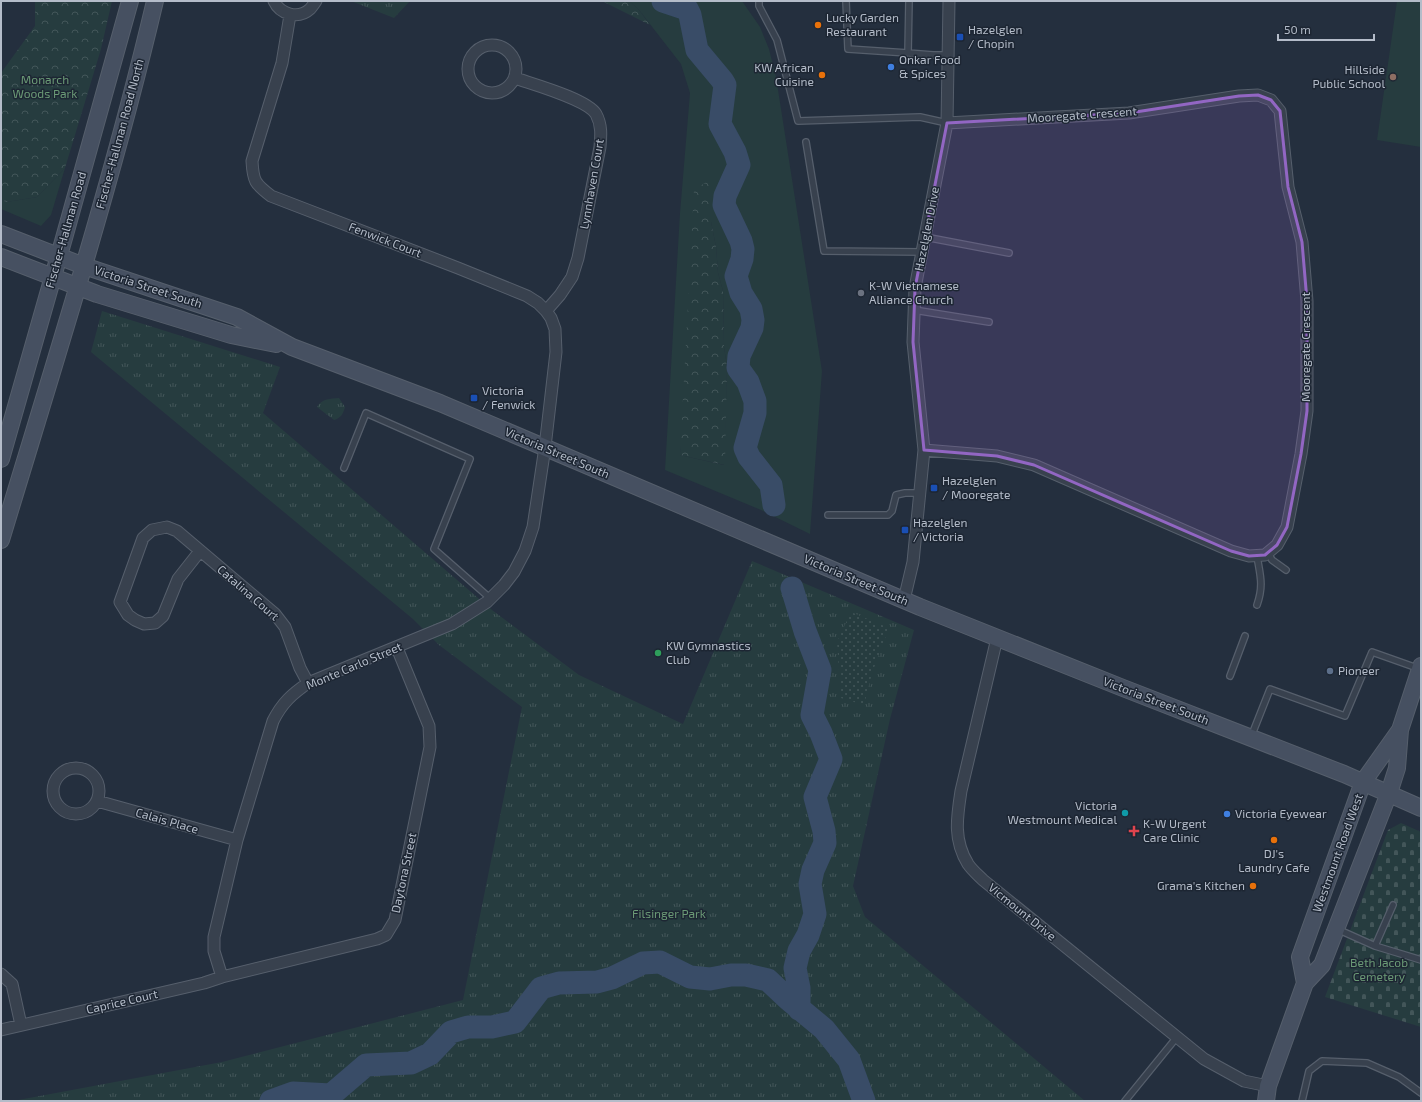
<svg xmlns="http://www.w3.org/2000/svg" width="1422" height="1102" viewBox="0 0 1422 1102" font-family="'Exo 2',sans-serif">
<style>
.grass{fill:#263c3f;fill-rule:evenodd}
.forest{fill:url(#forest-crowns)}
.cemetery{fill:url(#cemetery-stones)}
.park{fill:url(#park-tufts)}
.garden{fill:url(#garden-dots)}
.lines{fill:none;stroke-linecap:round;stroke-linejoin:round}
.river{stroke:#394c67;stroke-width:23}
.service-casing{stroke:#565f6c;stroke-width:8}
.minor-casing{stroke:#565f6c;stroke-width:13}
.secondary-casing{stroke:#565f6c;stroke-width:18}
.service{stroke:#38414e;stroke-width:5.5}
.minor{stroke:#38414e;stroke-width:11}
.secondary{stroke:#465061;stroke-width:16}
.marked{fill:#9266c3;fill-opacity:0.2;stroke:#9266c3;stroke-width:3;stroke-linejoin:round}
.food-dot{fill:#e8710a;stroke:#1d2633;stroke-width:1.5}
.transit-dot{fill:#1a4fb4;stroke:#1d2633;stroke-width:1.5}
.shop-dot{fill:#3f7fe0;stroke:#1d2633;stroke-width:1.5}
.education-dot{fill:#8d6e63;stroke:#1d2633;stroke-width:1.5}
.worship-dot{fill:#6b7280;stroke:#1d2633;stroke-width:1.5}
.leisure-dot{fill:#2e9e5b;stroke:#1d2633;stroke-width:1.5}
.service-dot{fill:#5c6f8a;stroke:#1d2633;stroke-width:1.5}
.culture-dot{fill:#0f9aa8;stroke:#1d2633;stroke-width:1.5}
.health-dot{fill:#e0444e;stroke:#1d2633;stroke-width:1.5}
.labels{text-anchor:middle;stroke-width:3;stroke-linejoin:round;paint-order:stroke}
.poi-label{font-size:12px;fill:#b4bcc9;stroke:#1d2633;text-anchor:start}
.park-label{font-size:12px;fill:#6b9a76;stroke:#1d2633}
.street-label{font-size:12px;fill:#b4bcc9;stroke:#1d2633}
</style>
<defs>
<pattern id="forest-crowns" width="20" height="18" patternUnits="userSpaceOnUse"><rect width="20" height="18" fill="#263c3f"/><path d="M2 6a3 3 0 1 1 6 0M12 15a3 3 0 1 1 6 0" fill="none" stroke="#435659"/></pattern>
<pattern id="cemetery-stones" width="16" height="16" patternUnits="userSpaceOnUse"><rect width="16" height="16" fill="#263c3f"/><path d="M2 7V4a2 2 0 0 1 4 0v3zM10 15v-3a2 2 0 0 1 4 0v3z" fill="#435659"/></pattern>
<pattern id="park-tufts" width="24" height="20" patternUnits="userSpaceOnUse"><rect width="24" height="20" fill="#263c3f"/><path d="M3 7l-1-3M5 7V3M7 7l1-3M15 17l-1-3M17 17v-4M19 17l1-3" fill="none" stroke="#435659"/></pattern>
<pattern id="garden-dots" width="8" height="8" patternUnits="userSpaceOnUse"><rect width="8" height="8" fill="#263c3f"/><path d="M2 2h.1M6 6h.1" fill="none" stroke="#435659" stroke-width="1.8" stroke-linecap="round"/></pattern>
</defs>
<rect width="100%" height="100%" fill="#242f3e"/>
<path class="grass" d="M629 1H742L760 27 769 49 776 77 822 371 810 534 761 510 665 470 680 213 690 93 681 64 639 10ZM711 180V222L716 247 718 273 723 291 724 347 727 368 724 465 680 455Z
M1397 1H1421V147L1377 140Z
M65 168 51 215 41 226 1 209V200L6 202 37 197Z"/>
<path class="forest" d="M35 1H112L101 49 65 168 37 197 6 202 1 200V73L35 26Z
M602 1H629L639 10 650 25Z
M711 179V222L716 247 718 273 723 291 724 347 727 368 725 465 680 455 694 190Z"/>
<path class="cemetery" d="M1401 823 1421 832V1027L1325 997 1388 830Z"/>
<path class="park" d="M351 1H410L394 18Z
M102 311 280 367 263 413 492 610 579 675 683 724 752 561 914 630 890 719 853 886 865 917 1085 1101H13L222 1062 463 1000 522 707 439 645 413 619 91 352Z
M339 398 345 407C343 414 341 418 334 420L317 407C322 398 331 399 339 398Z"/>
<path class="garden" d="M851 612 889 628 872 673 864 705 841 698 837 642Z"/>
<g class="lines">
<path class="river" d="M663 1 687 9 690 15 697 50 722 80 725 85 720 124 735 152 739 165 725 196 724 205 741 241 743 249 742 259 736 276 741 293 751 309 753 320 752 328 739 356 738 368 748 382 755 401V413L745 448 749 457 771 485 774 505
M792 588 805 631 820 670 812 715 821 733 831 759 815 797 824 831 825 843 813 870 810 884 815 914 808 935 799 951 795 968 799 988V1009
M271 1101 293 1093 331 1095 366 1065 411 1063 430 1054 451 1032 468 1027H492L515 1022 541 988 559 983 597 982 612 978 643 963 660 962 690 977 710 979 731 975H746L768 980 788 999 824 1029 849 1060 864 1101"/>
<g class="service-casing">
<path id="service" d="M759 1V6L777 40 798 121 920 117 947 123
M846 1 848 49 908 53
M909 1 908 53 933 55H948
M806 142 824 251 922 252
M925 237 1009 253
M914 310 989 322
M344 468 366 413 470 459 434 549 491 599
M828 515H888L892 511 896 495 905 493H920
M1268 553 1272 560 1286 570
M1257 605C1264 585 1260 575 1257 556
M1230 676 1245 636
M1251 737 1270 689 1345 716 1372 652 1420 669
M1337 929 1375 946 1421 960
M1375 946 1393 905
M1125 1101 1177 1037
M1302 1101 1309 1071 1322 1061 1367 1063 1399 1077 1421 1093"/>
</g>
<g class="minor-casing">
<path id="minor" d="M274 1C280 14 298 20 310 9 312 7 314 4 316 1
M468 69a24 24 0 1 1 48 0a24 24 0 1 1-48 0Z
M515 78C532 84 587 99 596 114 602 125 601 136 600 147L578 258 572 277 560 295 546 311
M924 450 997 456 1034 465 1231 551 1249 556 1265 555 1277 545 1287 527 1301 454 1307 411V301L1302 242 1288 187 1280 111 1271 100 1258 95 1239 96 1129 113 947 123
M200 551 178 579 163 616 155 623 144 624 135 620 128 615 120 602 143 538 152 530 167 527 177 531 275 614 285 627 300 668 308 683
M904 600 913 562 924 450 913 342 915 288 947 123 949 1
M997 638 961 791C957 817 953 840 968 864 972 870 978 875 983 880L1204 1059 1244 1081 1268 1086
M53 791a23 23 0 1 1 46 0a23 23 0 1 1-46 0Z
M97 801 237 840
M1 974 12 984 21 1025
M222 977 214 951V937L237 840 273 721C282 703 292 694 308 683L452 624 487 602 504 585 514 572 525 551 533 527 545 447 556 352 555 329 551 318 546 311 538 303 527 296 458 268 271 196C255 184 253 181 252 161L282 63 290 15
M1 1030 204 983 222 977 377 939 386 935 395 920 430 747 429 726 397 648"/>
</g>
<g class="secondary-casing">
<path id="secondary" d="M1 234 84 266 237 317 292 347 440 403 920 607 1123 688 1344 774 1421 808
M1 257 97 294 231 335 276 344
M1 459 64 238 130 1
M1 540C55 361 112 183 155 1
M1305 983 1300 957 1363 782 1400 730
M1266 1101 1268 1086 1305 983 1322 965 1389 793 1397 768 1400 730 1421 666"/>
</g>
<use href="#service" class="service"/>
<use href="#minor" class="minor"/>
<use href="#secondary" class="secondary"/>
</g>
<path class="marked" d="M1258 95 1271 100 1280 111 1288 187 1302 242 1307 301V411L1301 454 1287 527 1277 545 1265 555 1249 556 1231 551 1034 465 997 456 924 450 913 342 915 288 947 123 1129 113 1239 96Z"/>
<g class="food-dot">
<circle cx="818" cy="25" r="4"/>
<circle cx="822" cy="75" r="4"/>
<circle cx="1274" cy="840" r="4"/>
<circle cx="1253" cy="886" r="4"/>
</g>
<g class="transit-dot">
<rect x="956" y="33" width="8" height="8" rx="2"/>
<rect x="470" y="394" width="8" height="8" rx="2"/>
<rect x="930" y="484" width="8" height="8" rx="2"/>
<rect x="901" y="526" width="8" height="8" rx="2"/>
</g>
<g class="shop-dot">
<circle cx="891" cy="67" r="4"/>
<circle cx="1227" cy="814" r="4"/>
</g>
<circle class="education-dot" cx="1393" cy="77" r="4"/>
<circle class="worship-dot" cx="861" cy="293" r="4"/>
<circle class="leisure-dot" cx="658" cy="653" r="4"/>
<circle class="service-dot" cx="1330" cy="671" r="4"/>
<circle class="culture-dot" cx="1125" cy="813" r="4"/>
<path class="health-dot" d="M1132 825h4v4h4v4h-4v4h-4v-4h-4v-4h4z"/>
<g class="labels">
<g class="poi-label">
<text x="826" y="22">Lucky Garden<tspan x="826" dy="14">Restaurant</tspan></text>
<text x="968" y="34">Hazelglen<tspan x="968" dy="14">/ Chopin</tspan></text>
<text x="899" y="64">Onkar Food<tspan x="899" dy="14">&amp; Spices</tspan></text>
<text x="814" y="72" text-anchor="end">KW African<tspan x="814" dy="14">Cuisine</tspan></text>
<text x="1385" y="74" text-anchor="end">Hillside<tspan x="1385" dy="14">Public School</tspan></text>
<text x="869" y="290">K-W Vietnamese<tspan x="869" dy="14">Alliance Church</tspan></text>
<text x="482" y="395">Victoria<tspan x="482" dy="14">/ Fenwick</tspan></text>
<text x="942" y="485">Hazelglen<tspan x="942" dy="14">/ Mooregate</tspan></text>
<text x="913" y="527">Hazelglen<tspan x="913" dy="14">/ Victoria</tspan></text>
<text x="666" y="650">KW Gymnastics<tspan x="666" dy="14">Club</tspan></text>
<text x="1338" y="675">Pioneer</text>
<text x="1117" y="810" text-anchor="end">Victoria<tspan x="1117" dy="14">Westmount Medical</tspan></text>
<text x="1235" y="818">Victoria Eyewear</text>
<text x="1143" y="828">K-W Urgent<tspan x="1143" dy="14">Care Clinic</tspan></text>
<text x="1274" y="858" text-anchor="middle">DJ's<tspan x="1274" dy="14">Laundry Cafe</tspan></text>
<text x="1245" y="890" text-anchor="end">Grama's Kitchen</text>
</g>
<g class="park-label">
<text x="45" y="84">Monarch<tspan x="45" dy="14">Woods Park</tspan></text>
<text x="669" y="918">Filsinger Park</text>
<text x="1379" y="967">Beth Jacob<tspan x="1379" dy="14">Cemetery</tspan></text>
</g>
<g class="street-label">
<text transform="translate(1082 115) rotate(-4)" y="4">Mooregate Crescent</text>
<text transform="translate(120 134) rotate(-75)" y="4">Fischer-Hallman Road North</text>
<text transform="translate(592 184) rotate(-80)" y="4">Lynnhaven Court</text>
<text transform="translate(927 229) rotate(-79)" y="4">Hazelglen Drive</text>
<text transform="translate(66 230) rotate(-74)" y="4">Fischer-Hallman Road</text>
<text transform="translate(385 240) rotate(21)" y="4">Fenwick Court</text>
<text transform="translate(148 287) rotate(18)" y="4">Victoria Street South</text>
<text transform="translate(1306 347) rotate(-90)" y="4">Mooregate Crescent</text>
<text transform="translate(557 453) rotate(23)" y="4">Victoria Street South</text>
<text transform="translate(856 580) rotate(23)" y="4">Victoria Street South</text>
<text transform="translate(248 593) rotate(41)" y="4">Catalina Court</text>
<text transform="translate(354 666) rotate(-23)" y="4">Monte Carlo Street</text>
<text transform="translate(1156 701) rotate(21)" y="4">Victoria Street South</text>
<text transform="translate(167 821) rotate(16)" y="4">Calais Place</text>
<text transform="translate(1338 853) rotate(-70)" y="4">Westmount Road West</text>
<text transform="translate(404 873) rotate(-78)" y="4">Daytona Street</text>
<text transform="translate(1022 912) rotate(39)" y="4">Vicmount Drive</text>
<text transform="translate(122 1002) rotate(-13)" y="4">Caprice Court</text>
</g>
</g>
<rect width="1422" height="1102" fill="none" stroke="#b4bcc9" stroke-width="4"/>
<path d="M1278 34v6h96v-6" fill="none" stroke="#b4bcc9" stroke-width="2"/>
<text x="1284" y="34" font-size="12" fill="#b4bcc9" stroke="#1d2633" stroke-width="3" paint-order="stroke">50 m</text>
</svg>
